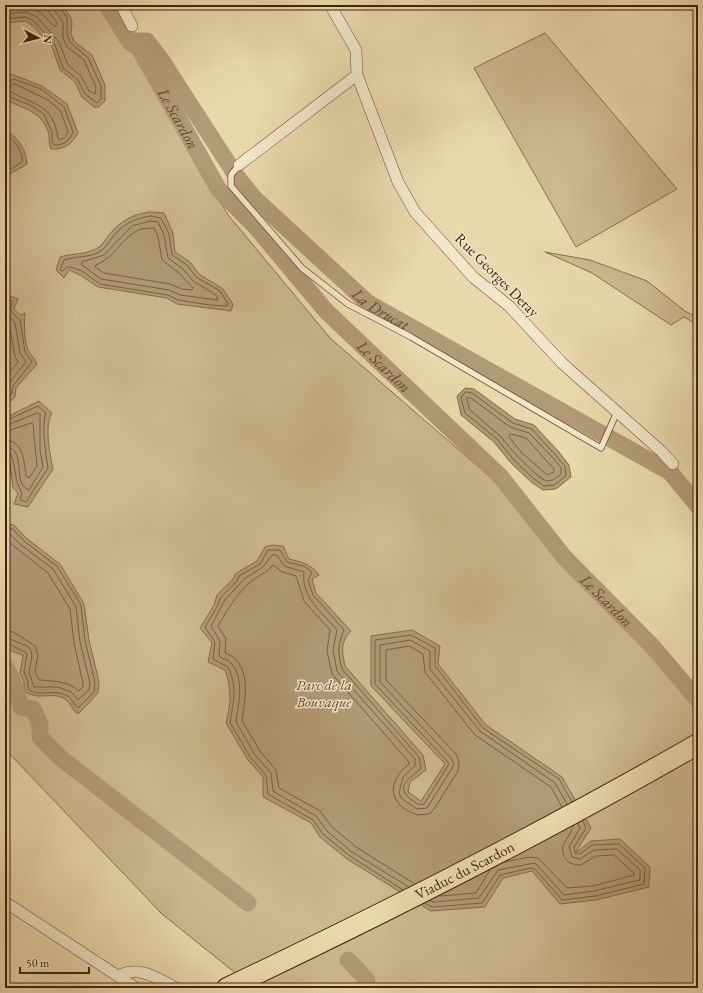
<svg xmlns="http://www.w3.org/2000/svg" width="703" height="993" viewBox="0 0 703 993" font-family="'EB Garamond',serif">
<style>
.green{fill:#ceb991;stroke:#886d50}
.water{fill:#b19a76;stroke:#856a4c}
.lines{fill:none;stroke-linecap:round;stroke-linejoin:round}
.shore{stroke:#7a5e42;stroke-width:1}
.river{stroke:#b19a76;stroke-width:17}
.lane-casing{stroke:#6d4f36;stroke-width:7}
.street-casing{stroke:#6d4f36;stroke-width:12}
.highway-casing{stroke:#43210e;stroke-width:22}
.lane{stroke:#f1e6c9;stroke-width:5.5}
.street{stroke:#f1e6c9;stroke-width:11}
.highway{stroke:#ead8ac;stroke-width:20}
.labels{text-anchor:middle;stroke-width:3;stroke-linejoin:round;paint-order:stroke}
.street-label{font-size:15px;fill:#43210e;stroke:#f1e6c9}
.park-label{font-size:15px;font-style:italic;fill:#66472f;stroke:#f1e6c9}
.water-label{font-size:16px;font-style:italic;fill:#64452d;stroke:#f1e6c9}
</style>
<rect width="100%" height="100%" fill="#ead8ac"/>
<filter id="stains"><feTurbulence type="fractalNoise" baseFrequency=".005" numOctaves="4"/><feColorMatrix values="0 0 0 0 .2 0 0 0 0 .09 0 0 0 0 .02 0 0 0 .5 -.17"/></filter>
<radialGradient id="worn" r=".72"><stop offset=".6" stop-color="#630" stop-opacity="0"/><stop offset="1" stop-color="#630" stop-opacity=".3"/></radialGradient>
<path class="green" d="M5 5H113L136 54 196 163 229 216 331 339 490 477 698 697V988H254L162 914 5 749Z
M545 33 677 189 576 247 474 68Z
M545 252 590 260 647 281 685 311 698 318V325L684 317 671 325 592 273Z"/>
<path class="water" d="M5 5H62L70 16 72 22 71 34 74 41 92 55 105 85V101L99 107H94L82 97 75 82 60 70 52 47 31 24 25 21 5 23Z
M11 74 42 86 67 104 78 133C72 144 64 150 51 149 48 143 50 137 48 131 40 110 25 110 7 100 2 91 5 81 11 74Z
M5 129C17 137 27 149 27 164L5 177Z
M150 212 164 213 173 233 175 252 190 262 199 274 223 289 233 304 231 311 177 304 167 298 98 287 80 275 69 270 64 278 56 270 60 257C73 253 87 255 99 247 103 244 105 240 109 235 120 221 133 214 150 212Z
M5 294 18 299 14 309 20 315 25 313C24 324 24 340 28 350 30 355 35 358 37 364L16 388 15 397 5 406Z
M465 388 474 389 515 419 534 425 559 452 569 465 571 477 556 489 543 490 531 482 510 462 494 442 461 415 457 396Z
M39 401 52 413C44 425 50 455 53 469L28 507 14 504 18 493 13 488 10 463 5 451V418Z
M5 524 14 525 26 538 60 564 84 604 89 640 99 682 98 693 79 713H76C73 709 70 703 66 700 54 690 39 702 24 691V682L20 673 23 655 11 651 5 644Z
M272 545 283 546 289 559C302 562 311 564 319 575L312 579 316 593 351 631C340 642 342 652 345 666L423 755 426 770 410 782 408 792 421 801 445 764 371 686V636L412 630 440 646 438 664 486 725 562 777 591 828 575 853 591 841 620 839 650 867 649 887 596 900 560 904 532 871 503 878 485 907 431 911 347 859 320 837 311 823 263 797V777L248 760 226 723C231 704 232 689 225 670L208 662 212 643 200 628 214 605 217 595 234 578 235 574 257 561 265 547Z"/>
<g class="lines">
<path class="shore" d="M5 7H30L41 13 55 27 57 23 49 12 48 5
M5 14 26 12 37 17 59 42 68 65 81 76 89 91 95 94 96 87 84 60 67 47 63 38V22L55 11 54 5
M5 19 25 17 34 21 55 45 63 68 78 80 85 94 97 103 101 99V86L88 58 70 42 67 34V18L59 5
M5 83 14 79 41 89 64 107 73 132C70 140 63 146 54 145L52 141V132L44 114 32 106 5 95
M15 84 48 100 60 110 68 131C67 136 62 141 58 139 53 103 36 107 10 91L9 88Z
M5 134C14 139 24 152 22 162L5 173
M151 216 161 218 169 234 172 255 187 265 196 277 220 291 228 304 227 306 210 305 178 300 168 295 100 284 82 271 71 267H67L63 271 60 270 64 260C75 256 88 258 99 252 105 249 108 243 112 238 122 225 134 218 151 216Z
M151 221 158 222 164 235 168 258 183 269 193 281 216 295 218 300 180 295 169 290 101 279 82 265V262L104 255 132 226Z
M141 229 154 228 158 237 162 260 179 273 193 288 192 290 182 289 170 284 104 273 95 267 96 265C116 257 122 236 141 229Z
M5 298 12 301 11 311 20 320 25 352 32 362 13 386 11 395 5 401
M5 303 7 314 15 323 20 353 26 362 9 383 5 394
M5 321C15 331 10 350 18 362L5 378
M466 392 472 393 513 423 532 429 565 466 566 476 554 485 544 486 534 479 513 459 497 439 465 413 461 398Z
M467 398H471L510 427 529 433 553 458 561 468V474L553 480 546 481 537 475 517 456 500 436 470 410Z
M5 421 38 406 46 413C41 427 46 454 48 468L26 502 20 500 22 493C13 478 17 467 10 453L5 452
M5 426 37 413 40 414V450L43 467 29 490C11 484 28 448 5 447
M5 432 31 423 33 424 37 466 29 478 26 476C24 462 24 441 5 440
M511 434 526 438 554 469V472L547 475 521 452 509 437Z
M5 528 13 529 24 541 57 566 81 605 85 641 95 682 94 692 78 708C74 705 72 699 68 696 55 688 38 698 28 689V681L24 672 27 653 5 642
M5 533 10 534 21 545 53 569 76 607 80 642 90 683 89 690 78 700 71 692 58 687H34L29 672 32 656 31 650 27 646 5 637
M5 539 48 573 70 609 74 643 83 683V687L79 691C67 681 54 681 39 680L35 671 38 655 35 646 13 632 5 631
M505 862 529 857 538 858 567 888 593 886 634 875V873L614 855 596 856 581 865C575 865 569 864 566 859 556 846 571 837 573 826
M415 884 356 847 332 827 320 811 279 788 276 770 260 751 242 721C244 702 251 676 236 660 233 656 229 655 225 653L226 639 218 626C227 610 235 597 248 584 256 576 265 575 273 565L282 572 296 576 304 601 330 630 327 651 332 674 409 762V764C386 782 388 805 417 815L429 814 434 809 458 771 459 762 456 754 386 680V650L409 646 423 654 425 672 475 735 551 787 562 807
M409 887 352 852 327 831 316 816 273 791 271 773 255 755 236 722C238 704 245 680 232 664 229 660 223 659 219 656L220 641 211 626 225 600 244 579 263 567 272 555H277L284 566 304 572C301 598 322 612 337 630L333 650 337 671 415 759V766L403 777 399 793 402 799 417 809 427 808 454 765 451 758 380 682V645L410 640 430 651V669L480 731 555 783 567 804
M403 890 350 856 323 834 313 820 268 794 266 775 251 758 230 723C233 702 238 688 228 667L213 659 215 642 205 627 217 607 221 597 237 581 239 576 260 564 268 550H280L287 562 304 566 312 572 308 580 313 595 344 630C338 645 337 652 342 669L419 757 421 768C411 778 393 787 412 800 416 803 419 806 424 804L449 764 447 761 375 684V640L411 635 435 648V666L483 728 559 779 572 802
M440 896 476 893 490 870
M430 901 434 902 479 898 498 870 535 863 564 895 594 891 640 880V870L617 849 594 850 580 859 572 857 569 847 580 828 578 823
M425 903 432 907 482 903 500 875 531 868 535 869 562 900 595 896 644 884 645 868 619 844 592 845 580 854 575 853 574 847 586 828 583 821"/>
<g class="river">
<path id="s1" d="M107 5 129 41 139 48 219 190 255 226 326 311 501 477 564 557 653 647 698 700"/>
<path id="s2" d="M131 41H147L162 61 235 174 254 198 368 303 670 472 698 506"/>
<path d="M5 666 12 679 21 707 33 709 40 724V737L62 759 248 903"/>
<path d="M348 960 367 980"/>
</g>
<g class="lane-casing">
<path id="lane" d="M239 165 231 175V186L302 268 348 304 411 337 601 448 617 412"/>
</g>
<g class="street-casing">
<path id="street" d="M121 5 132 26
M330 5 356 50 357 75 398 182 415 212 473 277 509 306 562 363 661 451 673 464
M239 165 357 75
M5 902 136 988
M118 976C139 965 157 978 176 988"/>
</g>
<g class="highway-casing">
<g id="highway">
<path id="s3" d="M227 988C387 912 545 832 698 744"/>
</g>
</g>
<use href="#lane" class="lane"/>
<use href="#street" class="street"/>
<use href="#highway" class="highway"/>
</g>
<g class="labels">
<g class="street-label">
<text transform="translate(497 275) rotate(45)" y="5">Rue Georges Deray</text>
<text dy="5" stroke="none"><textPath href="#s3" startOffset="265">Viaduc du Scardon</textPath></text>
</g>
<g class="park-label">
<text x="324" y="690">Parc de la<tspan x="324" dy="17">Bouvaque</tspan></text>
</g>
<g class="water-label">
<text dy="6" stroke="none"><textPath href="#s1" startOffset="135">Le Scardon</textPath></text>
<text dy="6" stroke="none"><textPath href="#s2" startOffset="375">La Drucat</textPath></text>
<text dy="6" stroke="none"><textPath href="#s1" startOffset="459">Le Scardon</textPath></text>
<text dy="6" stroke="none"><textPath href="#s1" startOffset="783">Le Scardon</textPath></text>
</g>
</g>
<rect width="703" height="993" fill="none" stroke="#ead8ac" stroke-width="20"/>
<rect x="6" y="6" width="691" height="981" fill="none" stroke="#43210e" stroke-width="2"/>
<rect x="10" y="10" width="683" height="973" fill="none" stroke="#43210e"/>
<g transform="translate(38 38) rotate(97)" stroke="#f1e6c9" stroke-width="3" paint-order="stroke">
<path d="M0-3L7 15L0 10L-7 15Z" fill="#43210e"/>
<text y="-6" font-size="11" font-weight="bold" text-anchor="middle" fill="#43210e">N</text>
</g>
<path d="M20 967v6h69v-6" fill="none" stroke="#43210e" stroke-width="2"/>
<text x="26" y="967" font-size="12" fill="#43210e" stroke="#f1e6c9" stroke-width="3" paint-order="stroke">50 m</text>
<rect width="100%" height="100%" filter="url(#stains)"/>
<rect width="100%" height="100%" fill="url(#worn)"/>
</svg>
